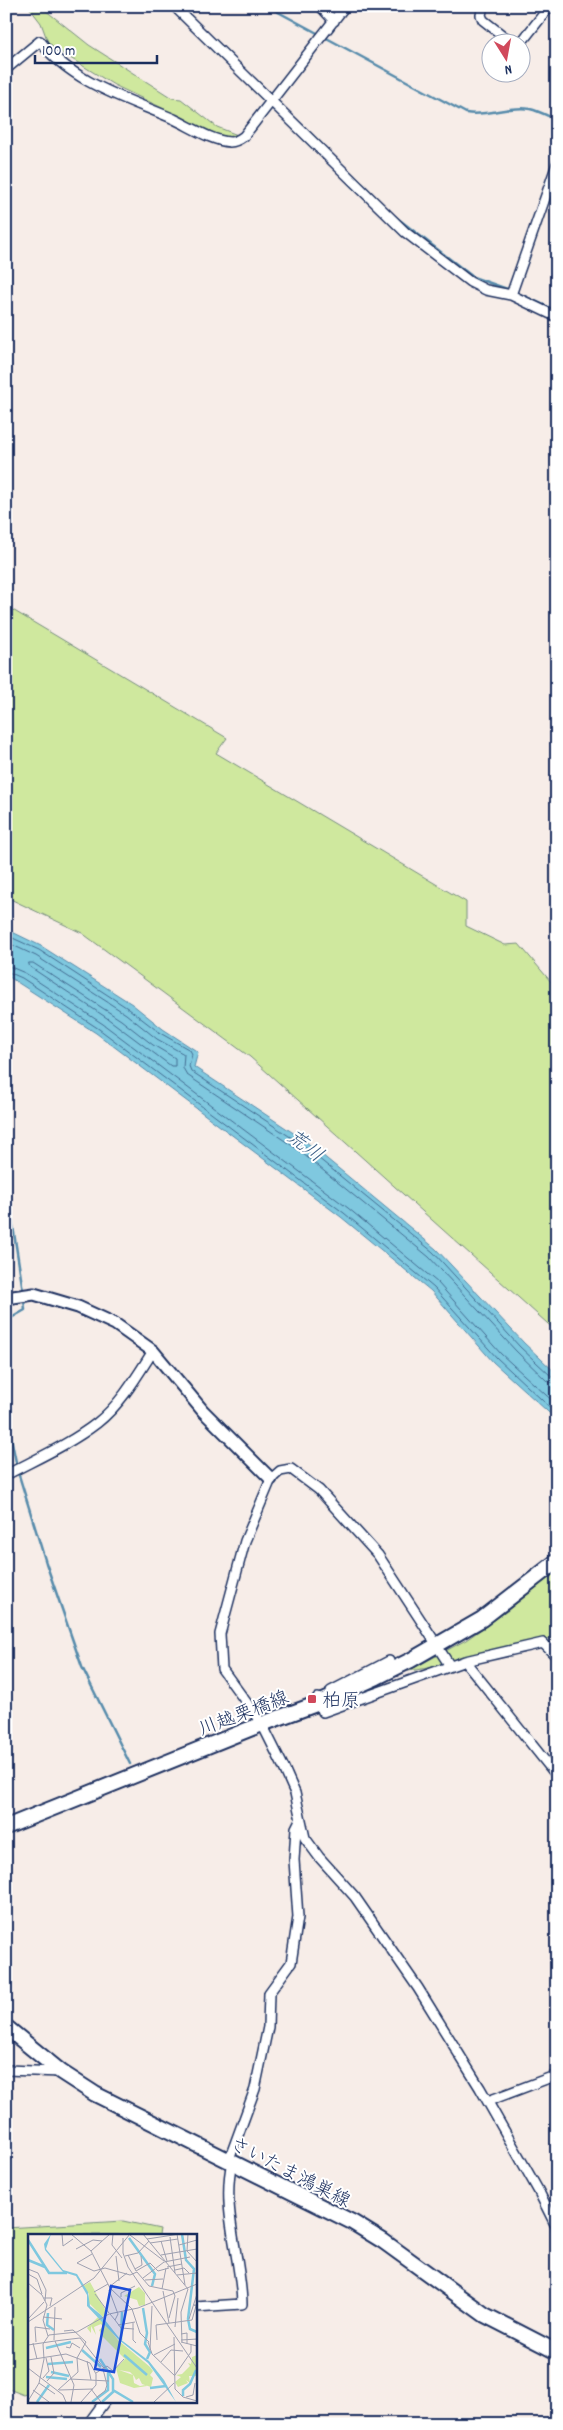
<svg xmlns="http://www.w3.org/2000/svg" width="563" height="2430" viewBox="0 0 563 2430" font-family="Dekko,'Klee One',sans-serif">
<style>
.green{fill:#cfe89e;stroke:#758c7e}
.water{fill:#7fc8df;stroke:#578bab}
.lines{fill:none;stroke-linecap:round;stroke-linejoin:round}
.shore{stroke:#436c92;stroke-width:1}
.stream{stroke:#578bab;stroke-width:2.5}
.minor-casing{stroke:#1b2f5e;stroke-width:12}
.tertiary-casing{stroke:#1b2f5e;stroke-width:15}
.primary-casing{stroke:#1b2f5e;stroke-width:18}
.minor{stroke:#fff;stroke-width:9}
.tertiary{stroke:#fff;stroke-width:11}
.primary{stroke:#fff;stroke-width:14}
.poi-dot{fill:#d1495b;stroke:#fff;stroke-width:2}
.labels{text-anchor:middle;stroke-width:4;stroke-linejoin:round;paint-order:stroke}
.poi-label{font-size:19px;fill:#1b2f5e;stroke:#fff;text-anchor:start}
.street-label{font-size:19px;fill:#1b2f5e;stroke:#fff}
.water-label{font-size:20px;font-style:italic;fill:#395d85;stroke:#fff}
.inset-river{fill:none;stroke:#7fc8df;stroke-width:2.5}
.inset-road{fill:none;stroke:#9fa1b1;stroke-width:1}
.view{fill:#1d4ed8;fill-opacity:0.15;stroke:#1d4ed8;stroke-width:2.5}
.inset-edge{fill:none;stroke:#1b2f5e;stroke-width:2.5}
</style>
<rect width="100%" height="100%" fill="#f7ede8"/>
<filter id="ink" filterUnits="userSpaceOnUse"><feTurbulence type="fractalNoise" baseFrequency=".02" numOctaves="2"/><feDisplacementMap in="SourceGraphic" scale="10" xChannelSelector="R" yChannelSelector="G"/><feConvolveMatrix kernelMatrix="1 2 1 2 8 2 1 2 1" color-interpolation-filters="sRGB"/></filter>
<g filter="url(#ink)">
<path class="green" d="M28 6H40L89 45 172 98 181 99 217 127 240 136 228 137 217 134 114 85 49 45 41 23Z
M6 606 227 738 216 753 466 902V926L505 945 519 944 557 989V1332L250 1057 82 933 6 897Z
M557 1571V1637L466 1656 429 1668 408 1671 466 1640 507 1611Z
M123 2221 160 2229 159 2235H29V2393L24 2395 6 2388V2228Z"/>
<path class="water" d="M6 929 41 946 132 1004 163 1029 198 1052 194 1067 304 1140 436 1249 524 1343 557 1374V1420L493 1362 431 1291 341 1217 96 1033 6 975Z"/>
<g class="lines">
<path class="shore" d="M6 935 39 950 129 1009 160 1033 190 1050 192 1054 189 1066 191 1071 301 1144 433 1252 520 1347 551 1376 557 1378
M6 942 36 956 126 1014 157 1039 184 1054 183 1068 187 1075 297 1149 429 1257 516 1351 547 1381 557 1384
M29 963H33L121 1020 153 1045 175 1058V1066H171L107 1018 30 967Z
M6 965 25 973 103 1024 348 1208 438 1283 501 1354 557 1405
M6 971 22 978 99 1029 344 1213 434 1288 497 1358 557 1414"/>
<path class="stream" d="M267 6 466 113C488 117 508 105 530 109 539 111 548 116 557 120
M192 18 313 136
M392 214 473 277 510 290
M515 292 557 311
M6 1181 23 1291
M6 1321 25 1310 24 1299
M6 1413 17 1467
M18 1472 46 1563 82 1667 130 1764"/>
<g class="minor-casing">
<path id="minor" d="M174 6 405 232 470 282 486 290 511 295 557 317
M320 6 334 21
M483 6 481 15 483 20 511 42
M520 44 550 6
M6 69 40 41C72 83 128 99 174 119 191 127 212 141 230 142 236 142 240 139 244 136L345 6
M511 295 557 164
M6 1475C36 1459 70 1444 97 1423 121 1404 137 1376 153 1351
M433 1639 378 1555 319 1490 291 1469 280 1471 271 1479 245 1541 220 1634 222 1669 262 1724 283 1766 295 1793 305 1838 319 1857 355 1897 418 1988 480 2088 538 2190 557 2228
M441 1652 450 1666
M465 1661 557 1776
M331 1691 389 1661
M318 1698 323 1712 465 1661 543 1643 557 1657
M6 2070 61 2072
M488 2101 557 2075
M229 2160 255 2089 268 2027 269 1993 291 1963 298 1917 294 1860 296 1828 300 1820
M195 2307 242 2304C241 2257 221 2209 232 2162
M88 2424 105 2401
M552 2424 557 2422"/>
</g>
<g class="tertiary-casing">
<path id="tertiary" d="M6 1298 34 1294 78 1307 115 1324 153 1351 203 1411 271 1479"/>
</g>
<g class="primary-casing">
<path id="primary" d="M6 1827 262 1724 319 1703 377 1677 411 1660 482 1619 557 1561
M6 2027 61 2072 95 2094 352 2222 383 2241 485 2315 557 2352"/>
</g>
<use href="#minor" class="minor"/>
<use href="#tertiary" class="tertiary"/>
<use href="#primary" class="primary"/>
</g>
</g>
<rect class="poi-dot" x="307" y="1694" width="10" height="10" rx="2.5"/>
<g class="labels">
<g class="poi-label">
<text x="322" y="1706">柏原</text>
</g>
<g class="street-label">
<text transform="translate(243 1712) rotate(-21)" y="7">川越栗橋線</text>
<text transform="translate(291 2171) rotate(27)" y="7">さいたま鴻巣線</text>
</g>
<g class="water-label">
<text transform="translate(306 1145) rotate(37)" y="7">荒川</text>
</g>
</g>
<g transform="translate(28 2234)">
<rect width="169" height="169" fill="#f7ede8"/>
<path d="M62 48 79 79 75 83 60 68 61 60 55 52ZM111 53 117 59V71L111 72 109 66 96 62ZM71 82 90 106 122 133 125 137 122 141 125 144 123 153 114 150 111 144 108 146 106 142 102 138 91 136 105 141 106 149 112 152 117 151 119 152 106 154 92 149 88 134 97 125 75 103 71 96 75 93 73 90 66 93 68 101 63 92V99L59 94ZM169 121V142H161L162 149 158 146 160 149 150 153 147 148 153 143 148 141 154 140 162 132 160 129 163 130 164 123Z" fill="#cfe89e"/>
<path d="M23 0 18 15 35 36 49 40 60 58 62 72 73 81 92 105 121 127 136 146 148 168 120 129 91 106 59 72V61L48 42 35 38 17 16 16 10Z" fill="#7fc8df"/>
<path class="inset-river" d="M154 0 158 26 166 35 160 85 162 95 169 98M101 4 127 40 124 52M0 6 21 39H39M0 26 17 33M115 74 119 99 117 110 122 118 119 125M20 79 19 91 26 96M93 106 94 78M18 114 43 108M54 116 73 133M96 121 119 141M96 121 119 141M72 125 85 145V156L105 168M20 130 45 128M23 138 41 142M18 143 39 145M122 154 138 152M155 162V156L162 150 168 136M9 168 21 151M64 168 80 156V139M74 168 86 157"/>
<path class="inset-road" d="M34 0 35 12 45 5M43 0 63 17M82 0 63 17 82 54 104 75M85 0 84 11 94 24M115 0 160 55 153 78 154 108M149 0 157 51M160 0 159 17 169 28M102 1 136 27M142 3 147 39M95 4V19L100 33 169 134M119 5 152 0M133 7 139 27M122 9 150 5M151 11 169 6M48 15 65 6 74 7M64 20 49 29 66 37 77 34 102 41 109 38 121 52 145 57 147 62M100 21 108 37M133 21 169 15M88 22 91 47M97 22 110 19 121 7M139 33 154 30M0 35 10 39 18 56 17 67M107 35 114 31 113 22M147 36 156 34 161 39M108 37 122 29 130 37 141 34M0 40 9 45 14 60M149 41 169 39M115 44 136 28 162 23M117 46 135 45M0 49 14 61 19 71 15 86 20 102M81 53 99 39M134 55 138 34M81 56 90 80 87 86 82 80M135 57 141 89M66 58 80 50M67 60 81 79M93 63V59L107 52M16 64H24L22 72M104 75 112 99 121 108M15 83 34 85M141 84 147 62M0 85 16 68M161 85 169 60M87 86 93 94 106 95M0 88 66 44 102 0M105 89V106L108 109M90 91 107 88M147 93 150 64M153 100 159 99V110M146 103 147 155 155 163 169 167M26 106 27 73M129 106 128 91 164 86 168 72 166 71H169M153 106 169 105M27 107 52 104 79 138M8 108 7 93 22 95M120 108 124 120 147 142M153 108 169 112M5 109 9 125M0 111 27 107 46 151 43 168M38 113 42 114 44 109 52 114M122 116 124 72M126 121 147 110M0 126 38 120 62 129 68 140V151L53 168M59 127 63 146M133 128 143 116 155 117M0 134 35 161 38 168M68 139 79 132 85 137 96 125M147 141 163 118V110M15 144 21 137 18 124M42 145 81 147M19 147 26 139 23 123M11 149 27 160M63 155 73 168M5 156 21 168M30 156 50 138 49 124 58 108 45 96 36 97M31 156 65 155M69 163 77 157 79 151 75 135M158 163 165 161 167 149M0 167 11 149 16 125 15 110 21 101 49 98 81 80 110 74 169 50M126 168 146 149"/>
<path class="view" d="M83 52 102 56 86 138 67 135Z"/>
<rect width="169" height="169" class="inset-edge"/>
</g>
<rect width="563" height="2430" fill="none" stroke="#fff" stroke-width="25"/>
<rect x="12" y="12" width="538" height="2405" fill="none" stroke="#1b2f5e" stroke-width="2" filter="url(#ink)"/>
<g transform="translate(506 58) rotate(169)"><circle r="24" fill="#ffffff" stroke="#a4acbf"/>
<path d="M0-4L9 19L0 12L-9 19Z" fill="#d1495b"/>
<text y="-8" font-size="14" font-weight="bold" text-anchor="middle" fill="#1b2f5e">N</text>
</g>
<path d="M35 55v8h122v-8" fill="none" stroke="#1b2f5e" stroke-width="2.5"/>
<text x="42" y="55" font-size="15" fill="#1b2f5e" stroke="#ffffff" stroke-width="4" paint-order="stroke">100 m</text>
</svg>
